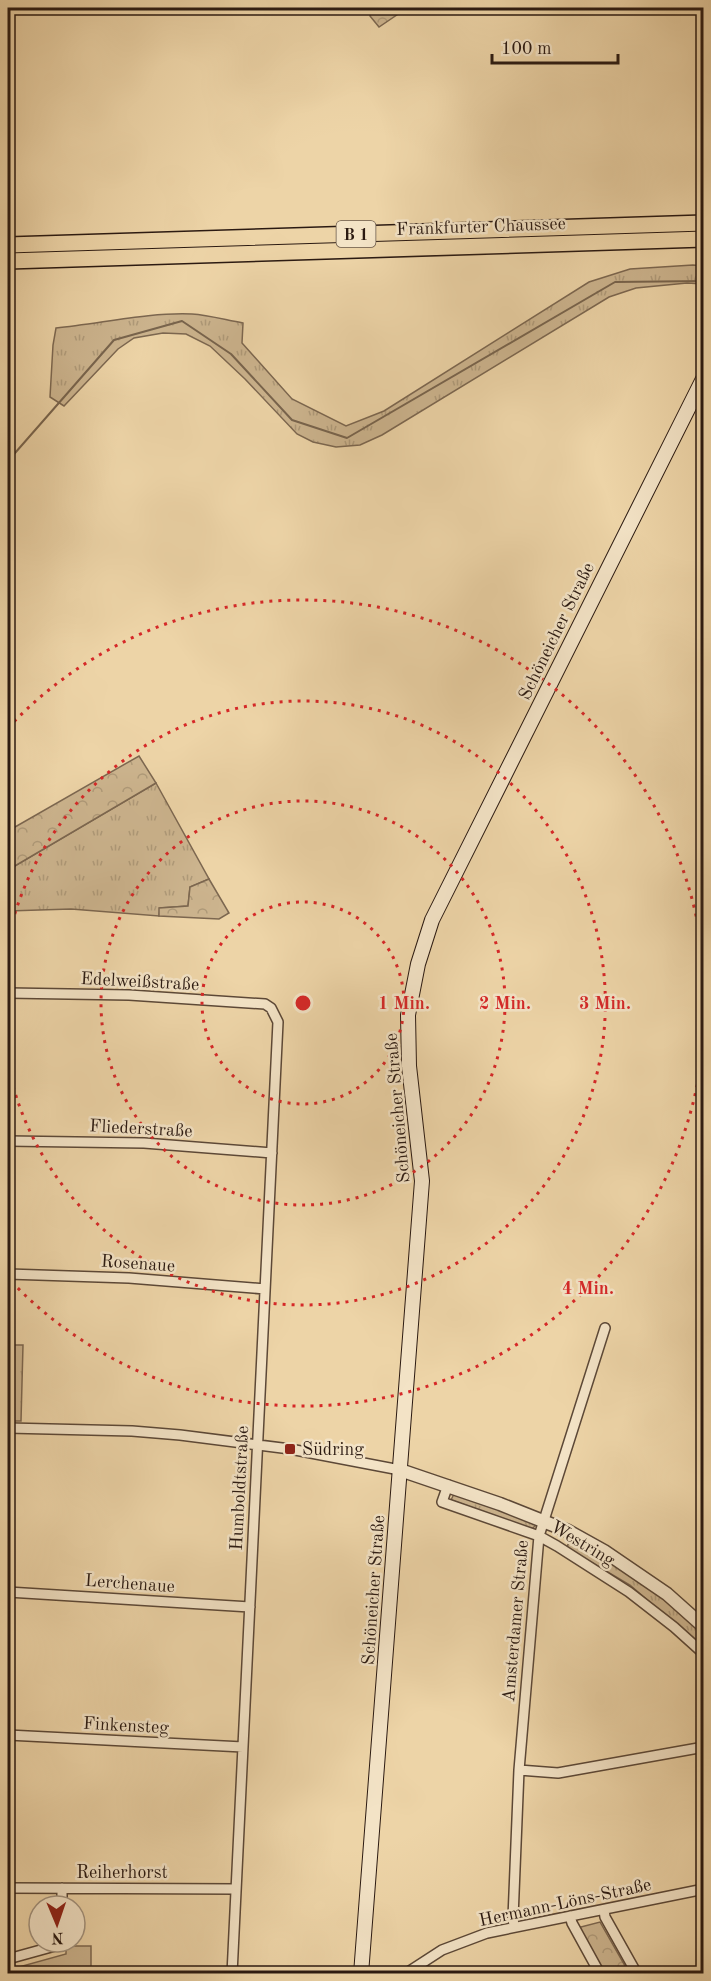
<svg xmlns="http://www.w3.org/2000/svg" width="711" height="1981" viewBox="0 0 711 1981" font-family="'Old Standard TT',serif">
<style>
.grass{fill:url(#grass-tufts);stroke:#7c6750;stroke-width:1.5}
.forest{fill:url(#forest-crowns);stroke:#7c6750;stroke-width:1.5}
.pitch{fill:#ccb48e;stroke:#7c6750;stroke-width:1.5}
.lines{fill:none;stroke-linecap:round;stroke-linejoin:round}
.stream{stroke:#78644d;stroke-width:2}
.minor-casing{stroke:#5c4837;stroke-width:12}
.tertiary-casing{stroke:#5c4837;stroke-width:15}
.secondary-casing{stroke:#2b1a12;stroke-width:16}
.primary-casing{stroke:#2b1a12;stroke-width:18}
.minor{stroke:#f3e3c6;stroke-width:9}
.tertiary{stroke:#f3e3c6;stroke-width:12}
.secondary{stroke:#f3e3c6;stroke-width:14}
.primary{stroke:#edd4a7;stroke-width:15}
.ring{fill:none;stroke:#d62828;stroke-width:3;stroke-dasharray:3 6}
.poi-dot{fill:#8f2418;stroke:#f3e3c6;stroke-width:2}
.labels{text-anchor:middle;stroke-width:5;stroke-linejoin:round;paint-order:stroke}
.shield{fill:#f3e3c6;stroke:#675648;stroke-width:1.5}
.shield-label{font-size:16px;font-weight:bold;fill:#2b1a12}
.street-label{font-size:18px;fill:#2b1a12;stroke:#f3e3c6}
.poi-label{font-size:18px;fill:#2b1a12;stroke:#f3e3c6;text-anchor:start}
.centre{fill:#d62828;stroke:#f3e3c6;stroke-width:3}
.ring-label{font-size:18px;text-anchor:middle;font-weight:bold;fill:#d62828;stroke:#f3e3c6;stroke-width:5;stroke-linejoin:round;paint-order:stroke}
</style>
<defs>
<pattern id="grass-tufts" width="24" height="20" patternUnits="userSpaceOnUse" patternTransform="scale(1.5)"><rect width="24" height="20" fill="#ccb48e"/><path d="M3 7l-1-3M5 7V3M7 7l1-3M15 17l-1-3M17 17v-4M19 17l1-3" fill="none" stroke="#af9a79"/></pattern>
<pattern id="forest-crowns" width="20" height="18" patternUnits="userSpaceOnUse" patternTransform="scale(1.5)"><rect width="20" height="18" fill="#ccb48e"/><path d="M2 6a3 3 0 1 1 6 0M12 15a3 3 0 1 1 6 0" fill="none" stroke="#af9a79"/></pattern>
</defs>
<rect width="100%" height="100%" fill="#edd4a7"/>
<filter id="stains"><feTurbulence type="fractalNoise" baseFrequency=".00333" numOctaves="4"/><feColorMatrix values="0 0 0 0 .2 0 0 0 0 .09 0 0 0 0 .02 0 0 0 .5 -.17"/></filter>
<radialGradient id="worn" r=".72"><stop offset=".6" stop-color="#630" stop-opacity="0"/><stop offset="1" stop-color="#630" stop-opacity=".3"/></radialGradient>
<path class="grass" d="M693 265 703 266V284L687 283 636 288 609 297 382 435 360 445 336 447 313 442 297 434 245 379 210 346 186 334 163 333 134 338 118 349 64 406 50 397 53 345 56 328C99 324 149 312 192 314 208 315 226 320 243 323L242 343 292 399 346 426 384 411 589 282 630 269Z
M156 783 209 879 190 887 188 906 160 908 159 916 71 909 8 911V870Z
M8 1345H23L21 1421H8Z
M456 1490 538 1523 532 1529 451 1500Z
M570 1537 645 1581 703 1632V1648L630 1585 567 1548Z"/>
<path class="forest" d="M371 8H407L379 27 370 16Z
M139 756 156 783 8 870V831Z
M209 879 229 913 219 919 159 916V908L188 906 190 887Z
M600 1922 629 1973H603L577 1928Z"/>
<path class="pitch" d="M66 1946H91V1973H8V1970L66 1954Z"/>
<g class="lines">
<path class="stream" d="M8 461 114 340 182 321 231 354 292 420 347 438 615 282 704 281"/>
<g class="minor-casing">
<path id="minor" d="M8 993 129 995 265 1004 271 1008 278 1022 232 1974
M8 1141 144 1143 272 1153
M8 1274 129 1278 265 1289
M8 1428 132 1431 180 1435 290 1449 400 1470
M448 1485 442 1502 539 1536 557 1546 629 1592 674 1627 704 1654
M8 1592 250 1607
M8 1735 243 1747
M519 1770 558 1773 704 1747
M8 1888 236 1889
M62 1906V1888
M604 1910 605 1917 637 1974
M570 1916 572 1923 600 1974
M514 1926 513 1918 519 1770 539 1536 605 1328
M8 1959 55 1946 58 1942
M405 1974 442 1950 487 1933 704 1889"/>
</g>
<g class="tertiary-casing">
<path id="tertiary" d="M400 1470 500 1504 568 1531 604 1551 667 1594 704 1627"/>
</g>
<g class="secondary-casing">
<path id="secondary" d="M361 1974 422 1181 409 1066 408 1015 418 964 432 920 704 377"/>
</g>
<g class="primary-casing">
<path id="primary" d="M8 245 704 223
M8 261 704 239"/>
</g>
<use href="#minor" class="minor"/>
<use href="#tertiary" class="tertiary"/>
<use href="#secondary" class="secondary"/>
<use href="#primary" class="primary"/>
</g>
<g class="ring">
<circle cx="303" cy="1003" r="101"/>
<circle cx="303" cy="1003" r="202"/>
<path d="M8 940A302 302 0 1 1 8 1066"/>
<path d="M703 1049A403 403 0 0 1 8 1278M8 728A403 403 0 0 1 703 957"/>
</g>
<rect class="poi-dot" x="284" y="1443" width="12" height="12" rx="3"/>
<g class="labels">
<rect class="shield" x="336.5" y="221" width="39" height="26" rx="4.5"/>
<g class="shield-label">
<text x="356" y="240">B 1</text>
</g>
<g class="street-label">
<text transform="translate(481 226) rotate(-2)" y="6">Frankfurter Chaussee</text>
<text transform="translate(556 631) rotate(-64)" y="6">Schöneicher Straße</text>
<text transform="translate(140 981) rotate(3)" y="6">Edelweißstraße</text>
<text transform="translate(397 1108) rotate(-95)" y="6">Schöneicher Straße</text>
<text transform="translate(141 1128) rotate(3)" y="6">Fliederstraße</text>
<text transform="translate(138 1263) rotate(4)" y="6">Rosenaue</text>
<text transform="translate(239 1488) rotate(-87)" y="6">Humboldtstraße</text>
<text transform="translate(583 1543) rotate(31)" y="6">Westring</text>
<text transform="translate(130 1583) rotate(4)" y="6">Lerchenaue</text>
<text transform="translate(373 1590) rotate(-86)" y="6">Schöneicher Straße</text>
<text transform="translate(515 1621) rotate(-85)" y="6">Amsterdamer Straße</text>
<text transform="translate(126 1725) rotate(3)" y="6">Finkensteg</text>
<text x="122" y="1878">Reiherhorst</text>
<text transform="translate(565 1902) rotate(-12)" y="6">Hermann-Löns-Straße</text>
</g>
<g class="poi-label">
<text x="302" y="1455">Südring</text>
</g>
</g>
<circle cx="303" cy="1003" r="9" class="centre"/>
<g class="ring-label">
<text x="404" y="1009">1 Min.</text>
<text x="505" y="1009">2 Min.</text>
<text x="605" y="1009">3 Min.</text>
<text x="588" y="1294">4 Min.</text>
</g>
<rect width="711" height="1981" fill="none" stroke="#edd4a7" stroke-width="30"/>
<rect x="9" y="9" width="693" height="1963" fill="none" stroke="#2b1a12" stroke-width="3"/>
<rect x="15" y="15" width="681" height="1951" fill="none" stroke="#2b1a12" stroke-width="1.5"/>
<g transform="translate(57 1924) rotate(178)"><circle r="28" fill="#f3e3c6" stroke="#a3937e" stroke-width="1.5"/>
<path d="M0-4.5L10 22L0 15L-10 22Z" fill="#8f2418"/>
<text y="-9" font-size="16" font-weight="bold" text-anchor="middle" fill="#2b1a12">N</text>
</g>
<path d="M492 54v9h126v-9" fill="none" stroke="#2b1a12" stroke-width="3"/>
<text x="501" y="54" font-size="18" fill="#2b1a12" stroke="#f3e3c6" stroke-width="4.5" paint-order="stroke">100 m</text>
<rect width="100%" height="100%" filter="url(#stains)"/>
<rect width="100%" height="100%" fill="url(#worn)"/>
</svg>
